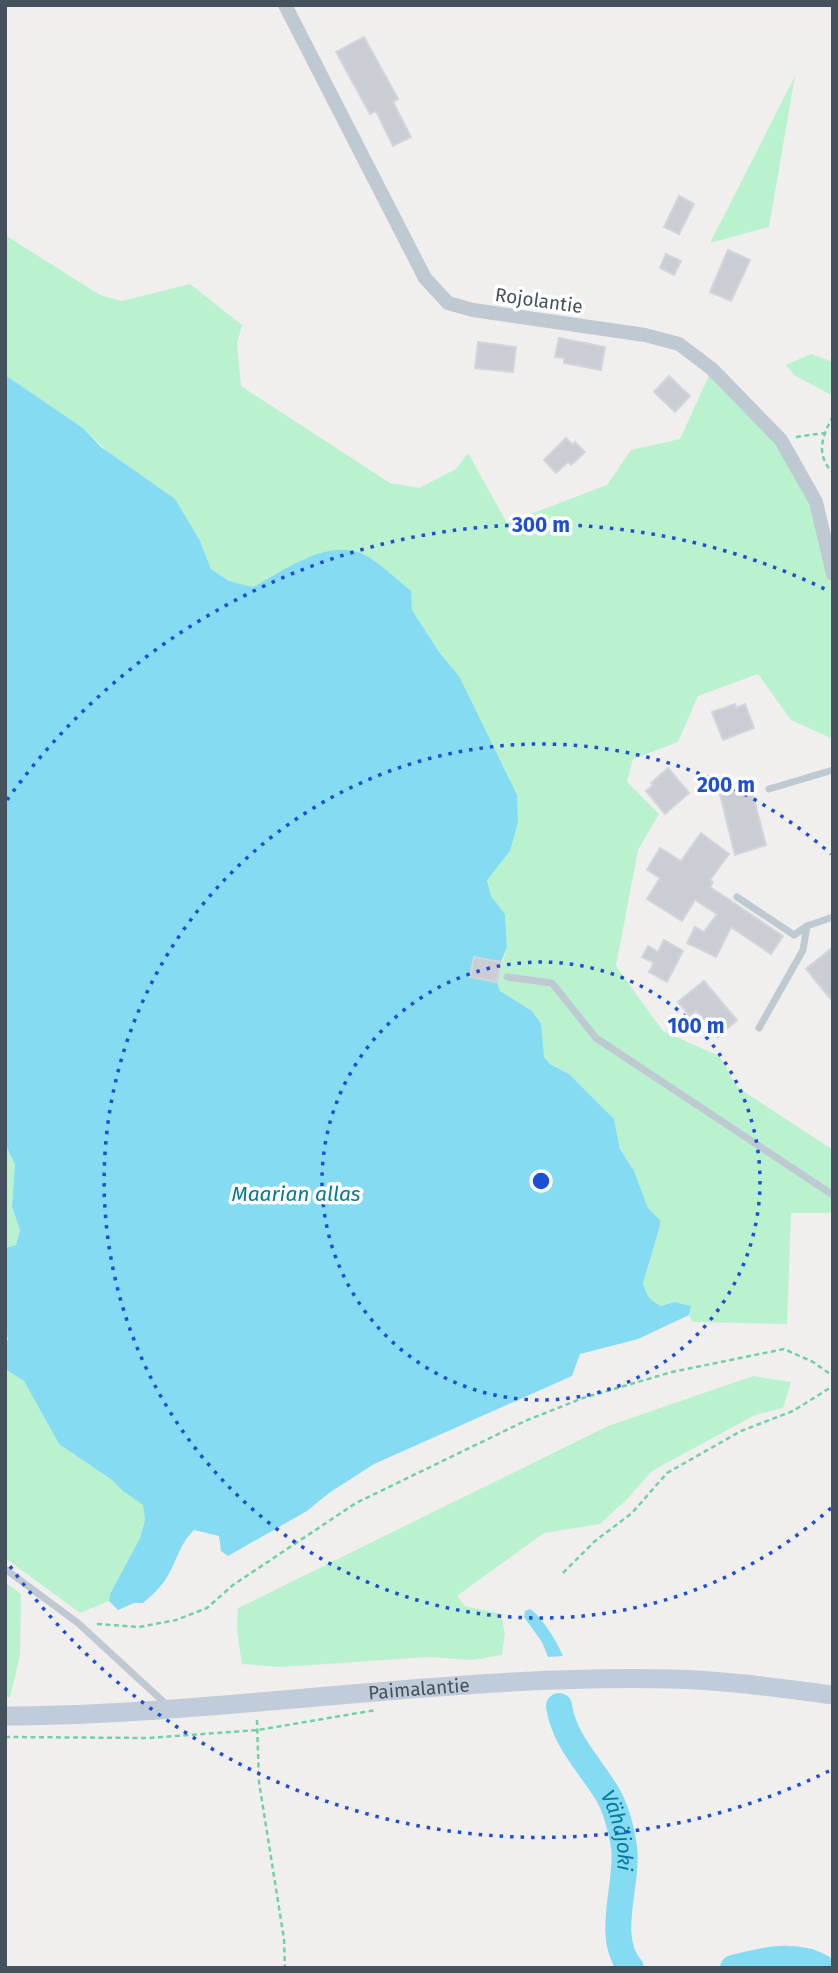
<svg xmlns="http://www.w3.org/2000/svg" width="838" height="1973" viewBox="0 0 838 1973" font-family="'Fira Sans',sans-serif">
<style>
.green{fill:#baf2d0}
.water{fill:#84dbf2}
.lines{fill:none;stroke-linecap:round;stroke-linejoin:round}
.river{stroke:#84dbf2;stroke-width:26}
.building{fill:#cacdd4;stroke:#d2d5db;stroke-width:2}
.path{stroke:#70d2a2;stroke-width:2.5;stroke-dasharray:5 3.5;stroke-linecap:butt}
.lane{stroke:#bec9d2;stroke-width:7}
.street{stroke:#bec9d2;stroke-width:14}
.secondary{stroke:#c0ccd9;stroke-width:19}
.ring{fill:none;stroke:#1d4ed8;stroke-width:3.5;stroke-dasharray:3.5 7}
.labels{text-anchor:middle;stroke-width:7;stroke-linejoin:round;paint-order:stroke}
.street-label{font-size:19px;fill:#45525d;stroke:#fff}
.water-label{font-size:21px;font-style:italic;fill:#057a9b;stroke:#fff}
.centre{fill:#1d4ed8;stroke:#fff;stroke-width:3.5}
.ring-label{font-size:21px;text-anchor:middle;font-weight:bold;fill:#1d4ed8;stroke:#fff;stroke-width:7;stroke-linejoin:round;paint-order:stroke}
</style>
<rect width="100%" height="100%" fill="#f1eeee"/>
<path class="green" d="M795 76 769 227 710 243Z
M5 235 100 295 122 301 190 284 242 325 237 344 241 386 390 483 419 488 456 469 468 453 507 523 607 485 631 450 680 439 712 369 781 440 816 502 833 574V739L791 720 758 674 698 696 678 742 633 759 627 782 659 814 638 850 616 966 663 1031 719 1056 737 1087 833 1150V1213H791L787 1324 692 1322 689 1315 690 1306 674 1302 662 1306C650 1302 646 1296 643 1283L660 1226V1220L648 1208 634 1171 620 1149 614 1119 569 1074 550 1064 543 1057 541 1022 532 1011 500 991 497 982 507 947 505 914 491 896 487 879 510 851 459 676 439 652 412 610 410 591 307 558 253 587 229 581 211 569 200 541 83 428 5 375Z
M811 354 833 362V396L794 375 786 365Z
M5 1144 15 1164 12 1207 20 1230 16 1245 5 1248Z
M5 1369 24 1381 59 1444 112 1480 123 1491 143 1505 145 1520 140 1538 110 1594 109 1601 80 1613 5 1558Z
M753 1376 791 1382 783 1408 755 1415 652 1471 627 1499 600 1524 544 1533 457 1596 465 1606 501 1614 505 1634 502 1655 472 1660 429 1657 282 1667 242 1664 237 1632 238 1608 608 1426Z
M5 1582 21 1594 20 1655 10 1697H5Z"/>
<path class="water" d="M5 375 83 428 101 447 175 499 200 541 211 569 229 581 253 587C285 570 327 538 363 554 378 561 397 580 411 591L412 610 439 652 459 676 517 795 518 822 510 851 487 880 491 896 505 914 507 947 501 962 471 977 497 982 500 991 532 1011 541 1023 544 1057 550 1064 569 1074 614 1119 620 1149 634 1171 648 1208 660 1220V1226L643 1283C646 1295 650 1301 661 1306L674 1302 691 1306 689 1315 638 1339 580 1354 572 1376 374 1464 329 1493 307 1511 228 1556 221 1551 219 1536 194 1530C178 1545 176 1566 163 1583 158 1590 150 1597 143 1603H134L118 1610 109 1601 110 1594 140 1538 145 1520 143 1505 123 1491 112 1480 59 1444 24 1381 5 1369V1342L8 1340 5 1325V1248L16 1245 20 1230 12 1207 15 1164 5 1144Z
M530 1609C541 1616 558 1643 563 1656L548 1657 542 1642 524 1617 525 1611Z"/>
<g class="lines">
<g class="river">
<path id="s1" d="M559 1706C564 1741 591 1766 608 1795 616 1809 622 1831 624 1847 629 1883 604 1937 631 1968"/>
<path d="M733 1968C762 1960 796 1952 823 1968"/>
</g>
</g>
<path class="building" d="M364 37 398 99 393 102 411 137 393 146 376 111 370 114 336 52Z
M679 196 694 204 679 234 664 227Z
M728 250 750 260 731 301 710 292Z
M666 254 681 261 674 275 660 268Z
M559 338 605 347 601 370 564 363V358L555 357Z
M478 342 516 347 513 372 475 368Z
M669 376 690 396 675 412 654 392Z
M566 438 573 445 575 442 585 452 571 465 568 462 556 473 544 460Z
M735 704 736 708 745 704 754 728 723 740 712 712Z
M668 768 689 793 665 814 646 791 653 785 651 783Z
M749 780 766 845 735 855 719 790Z
M701 833 729 854 710 880 713 882 710 887 783 936 771 954 731 927 716 957 687 943 695 927 704 932 717 914 695 900 682 921 647 899 660 878 647 870 660 848 681 861Z
M664 940 683 951 667 982 649 972 654 963 642 957 648 946 658 952Z
M833 947V1002L806 969Z
M474 957 501 962 497 982 470 977Z
M704 981 737 1020 718 1037 696 1011 690 1016 678 1002Z"/>
<g class="lines">
<path class="path" d="M833 416C822 437 815 454 833 473
M796 437 824 433
M563 1573 595 1541 632 1513 667 1473 741 1431 793 1411 833 1386
M97 1624 139 1627 176 1620 207 1608 233 1585 356 1503 525 1421 583 1398 672 1372 784 1349 813 1362 833 1376
M257 1720 259 1782 284 1939 285 1968
M5 1737 149 1738 258 1730 376 1710"/>
<path class="lane" d="M769 789 833 770
M737 897 794 935 807 926
M507 977 552 983 596 1038 833 1195
M759 1028 803 950 807 926 833 917
M5 1569 78 1623 167 1705"/>
<path class="street" d="M285 5 425 278 448 303 473 310 645 335 679 344 712 369 781 440 816 502 833 574"/>
<path class="secondary" id="s2" d="M5 1716C227 1715 447 1674 670 1679 724 1680 779 1688 833 1695"/>
</g>
<g class="ring">
<circle cx="541" cy="1181" r="219"/>
<path d="M831 1508A437 437 0 1 1 831 854"/>
<path d="M829 1771A656 656 0 0 1 7 1562M7 800A656 656 0 0 1 829 591"/>
</g>
<g class="labels">
<g class="street-label">
<text transform="translate(539 300) rotate(8)" y="7">Rojolantie</text>
<text dy="7" stroke="none"><textPath href="#s2" startOffset="415">Paimalantie</textPath></text>
</g>
<g class="water-label">
<text x="296" y="1201">Maarian allas</text>
<text dy="7" stroke="none"><textPath href="#s1" startOffset="140">Vähäjoki</textPath></text>
</g>
</g>
<circle cx="541" cy="1181" r="10" class="centre"/>
<g class="ring-label">
<text x="541" y="532">300 m</text>
<text x="726" y="792">200 m</text>
<text x="696" y="1033">100 m</text>
</g>
<rect width="838" height="1973" fill="none" stroke="#45525d" stroke-width="14"/>
</svg>
